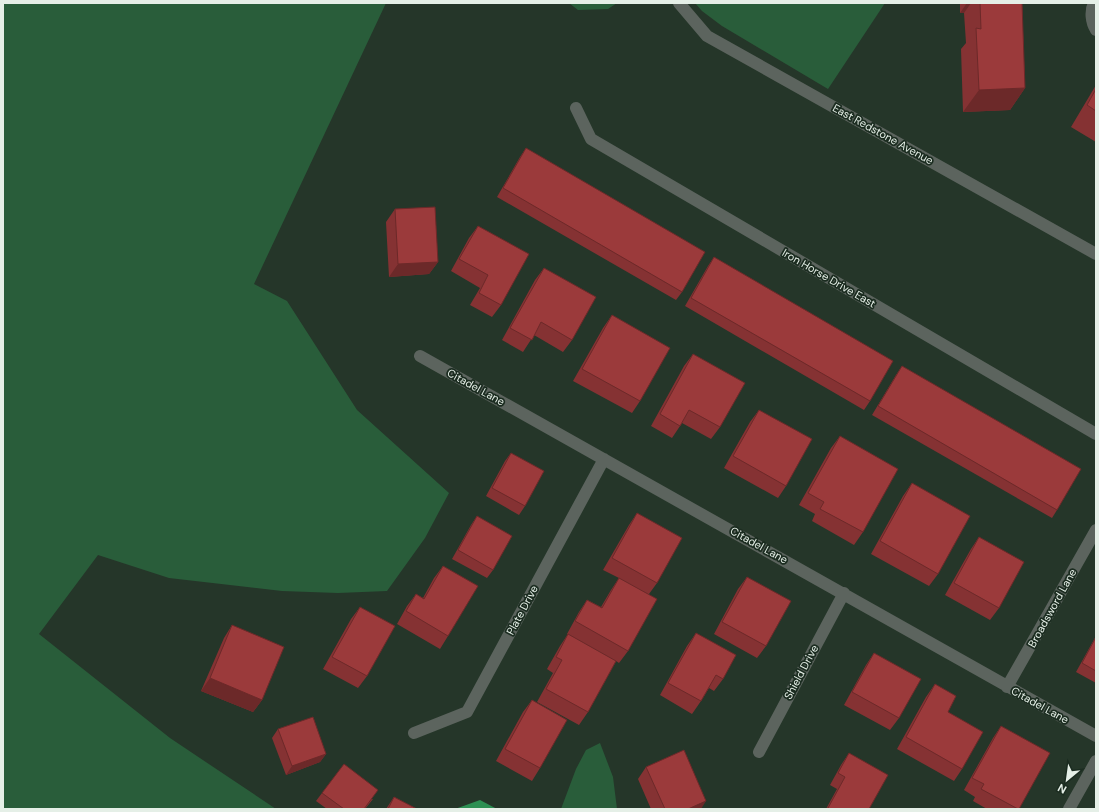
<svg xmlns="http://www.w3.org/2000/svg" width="1099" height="812" viewBox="0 0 1099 812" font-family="'DM Sans',sans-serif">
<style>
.green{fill:#295d3a}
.water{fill:#2d9053}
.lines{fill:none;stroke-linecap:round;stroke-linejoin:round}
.minor{stroke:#5c645e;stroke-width:12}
.wall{fill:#853233}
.shaded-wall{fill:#6c2929}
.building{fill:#9b3a3b;stroke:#6c2929}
.labels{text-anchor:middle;stroke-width:3.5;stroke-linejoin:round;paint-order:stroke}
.street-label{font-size:11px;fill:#e5efe7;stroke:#1b2c20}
</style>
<rect width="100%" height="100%" fill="#253629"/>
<path class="green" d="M3 3H386L254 284 287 301 357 410 449 493 425 538 387 591 338 593 282 591 169 578 98 555 39 634 170 738 276 809H3Z
M569 3H617L608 9 578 10Z
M695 3H885L828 89 722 26 702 11Z
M600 743 613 777 617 809H561L576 769 586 750Z"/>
<path class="water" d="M480 800 497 809H455Z"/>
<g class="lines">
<path class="minor" d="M679 3 707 36 1096 254
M1094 3C1090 11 1091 22 1096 30
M576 108 591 139 1096 434
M420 356 1096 736
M1007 687 1096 530
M414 733 467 712 604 459
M759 752 844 593
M1069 809 1096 761"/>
</g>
<path class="wall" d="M960 3H1022L1025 88 1010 110 963 112 961 49 966 43 964 13H960Z
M1096 85V142L1071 127Z
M526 148 682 292 676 300 497 197 520 157Z
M395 209 438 262 429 274 389 277 386 222Z
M478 226 501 305 492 317 470 305 480 288 451 271 469 238Z
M714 257 870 401 864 410 685 306 708 266Z
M544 268 572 340 563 352 534 335 523 352 502 340 535 280Z
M612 315 640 401 632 413 573 381 603 328Z
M693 354 720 427 711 439 682 423 672 438 651 426 684 366Z
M902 366 1057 510 1052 518 872 415 896 375Z
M759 410 786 486 778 498 724 468 750 422Z
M840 436 863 532 854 545 812 521 815 514 799 505 831 448Z
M511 453 525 506 519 515 486 496 505 461Z
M912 483 938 574 929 586 871 554 903 496Z
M637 513 657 583 649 594 628 651 619 663 616 661 588 712 579 725 537 702 553 673 547 669 560 646 568 634H567L579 612 587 600 601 607 611 590 619 578 603 570 629 525Z
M477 516 493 570 487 578 452 559 471 525Z
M979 537 999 608 990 620 945 595 971 549Z
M443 566 448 636 440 649 397 624 407 606 416 594 423 598 434 578Z
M747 577 766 646 757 658 714 634 738 589Z
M360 607 367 676 358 688 323 669 351 619Z
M232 625 262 700 253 712 201 691 224 638Z
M696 633 723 679 714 691 709 688 701 701 692 714 660 695 687 646Z
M1096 636V683L1076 672Z
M874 653 899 718 890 730 844 705 866 665Z
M935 684 948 712 962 769 954 781 897 749 926 697Z
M532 700 540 768 532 781 496 761 523 712Z
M1001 726 1018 809H987L973 801 975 797 964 790 993 738Z
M278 729 326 754 320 762 286 775 272 738Z
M849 753 869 809H826L837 789 830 785 841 765Z
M646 767 701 809H651L638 779Z
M322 793 373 799 365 809H327L316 801Z
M394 797 417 809H386Z"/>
<path class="shaded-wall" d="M967 3H971L964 13H960Z
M1025 88 1010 110 963 112 979 90Z
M438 262 429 274 389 277 398 264Z
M210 678 262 700 253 712 201 691Z
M326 754 320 762 286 775 292 766Z
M706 801 701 809H688Z"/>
<path class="building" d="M980 3H1022L1025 88 979 90 976 28 981 29Z
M1096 89V111L1087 105Z
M526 148 705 252 682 292 503 188Z
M435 207 438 262 398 264 395 209Z
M478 226 529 254 501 305 479 293 488 275 459 259Z
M714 257 893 361 870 401 691 298Z
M544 268 596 297 572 340 541 322 532 340 510 328Z
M612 315 670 348 640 401 582 369Z
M693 354 745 383 720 427 689 410 680 426 660 414Z
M902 366 1081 469 1057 510 878 406Z
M759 410 812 439 786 486 733 456Z
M840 436 898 469 863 532 820 509 824 502 808 493Z
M511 453 544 471 525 506 492 488Z
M912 483 970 516 938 574 880 541Z
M637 513 682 538 657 583 612 558Z
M477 516 512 536 493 570 458 550Z
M979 537 1024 562 999 608 954 583Z
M443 566 478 586 448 636 406 611 416 594 424 599Z
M747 577 791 601 766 646 722 622Z
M619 578 657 599 628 651 575 621 587 600 602 608Z
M360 607 395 626 367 676 332 657Z
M232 625 284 647 262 700 210 678Z
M696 633 736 655 723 679 716 675 701 701 668 683Z
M568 634 616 661 588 712 546 689 562 660 556 657Z
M1096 637V671L1082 663Z
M874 653 921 679 899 718 852 692Z
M935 684 956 696 948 712 983 732 962 769 906 737Z
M532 700 567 720 540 768 505 749Z
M313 717 326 754 292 766 278 729Z
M1001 726 1050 753 1019 809H1018L981 789 984 784 972 778Z
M684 750 706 801 688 809H665L646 767Z
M849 753 888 775 869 809H830L828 808 845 777 838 773Z
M344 764 378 790 364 809H344L322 793Z
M394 797 417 809H388Z"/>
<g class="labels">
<g class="street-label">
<text transform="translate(883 134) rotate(29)" y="4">East Redstone Avenue</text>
<text transform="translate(829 278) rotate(30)" y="4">Iron Horse Drive East</text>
<text transform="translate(476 387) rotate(29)" y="4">Citadel Lane</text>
<text transform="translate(759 545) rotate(29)" y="4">Citadel Lane</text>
<text transform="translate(1052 608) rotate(-61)" y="4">Broadsword Lane</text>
<text transform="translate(522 610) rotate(-62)" y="4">Plate Drive</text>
<text transform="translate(801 672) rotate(-62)" y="4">Shield Drive</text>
<text transform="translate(1040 705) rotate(29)" y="4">Citadel Lane</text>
</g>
</g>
<rect width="1099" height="812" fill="none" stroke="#e5efe7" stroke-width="8"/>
<g transform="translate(1067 780) rotate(209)" stroke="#1b2c20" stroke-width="3" paint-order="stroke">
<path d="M0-3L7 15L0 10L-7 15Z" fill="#e5efe7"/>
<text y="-6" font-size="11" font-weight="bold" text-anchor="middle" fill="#e5efe7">N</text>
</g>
</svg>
